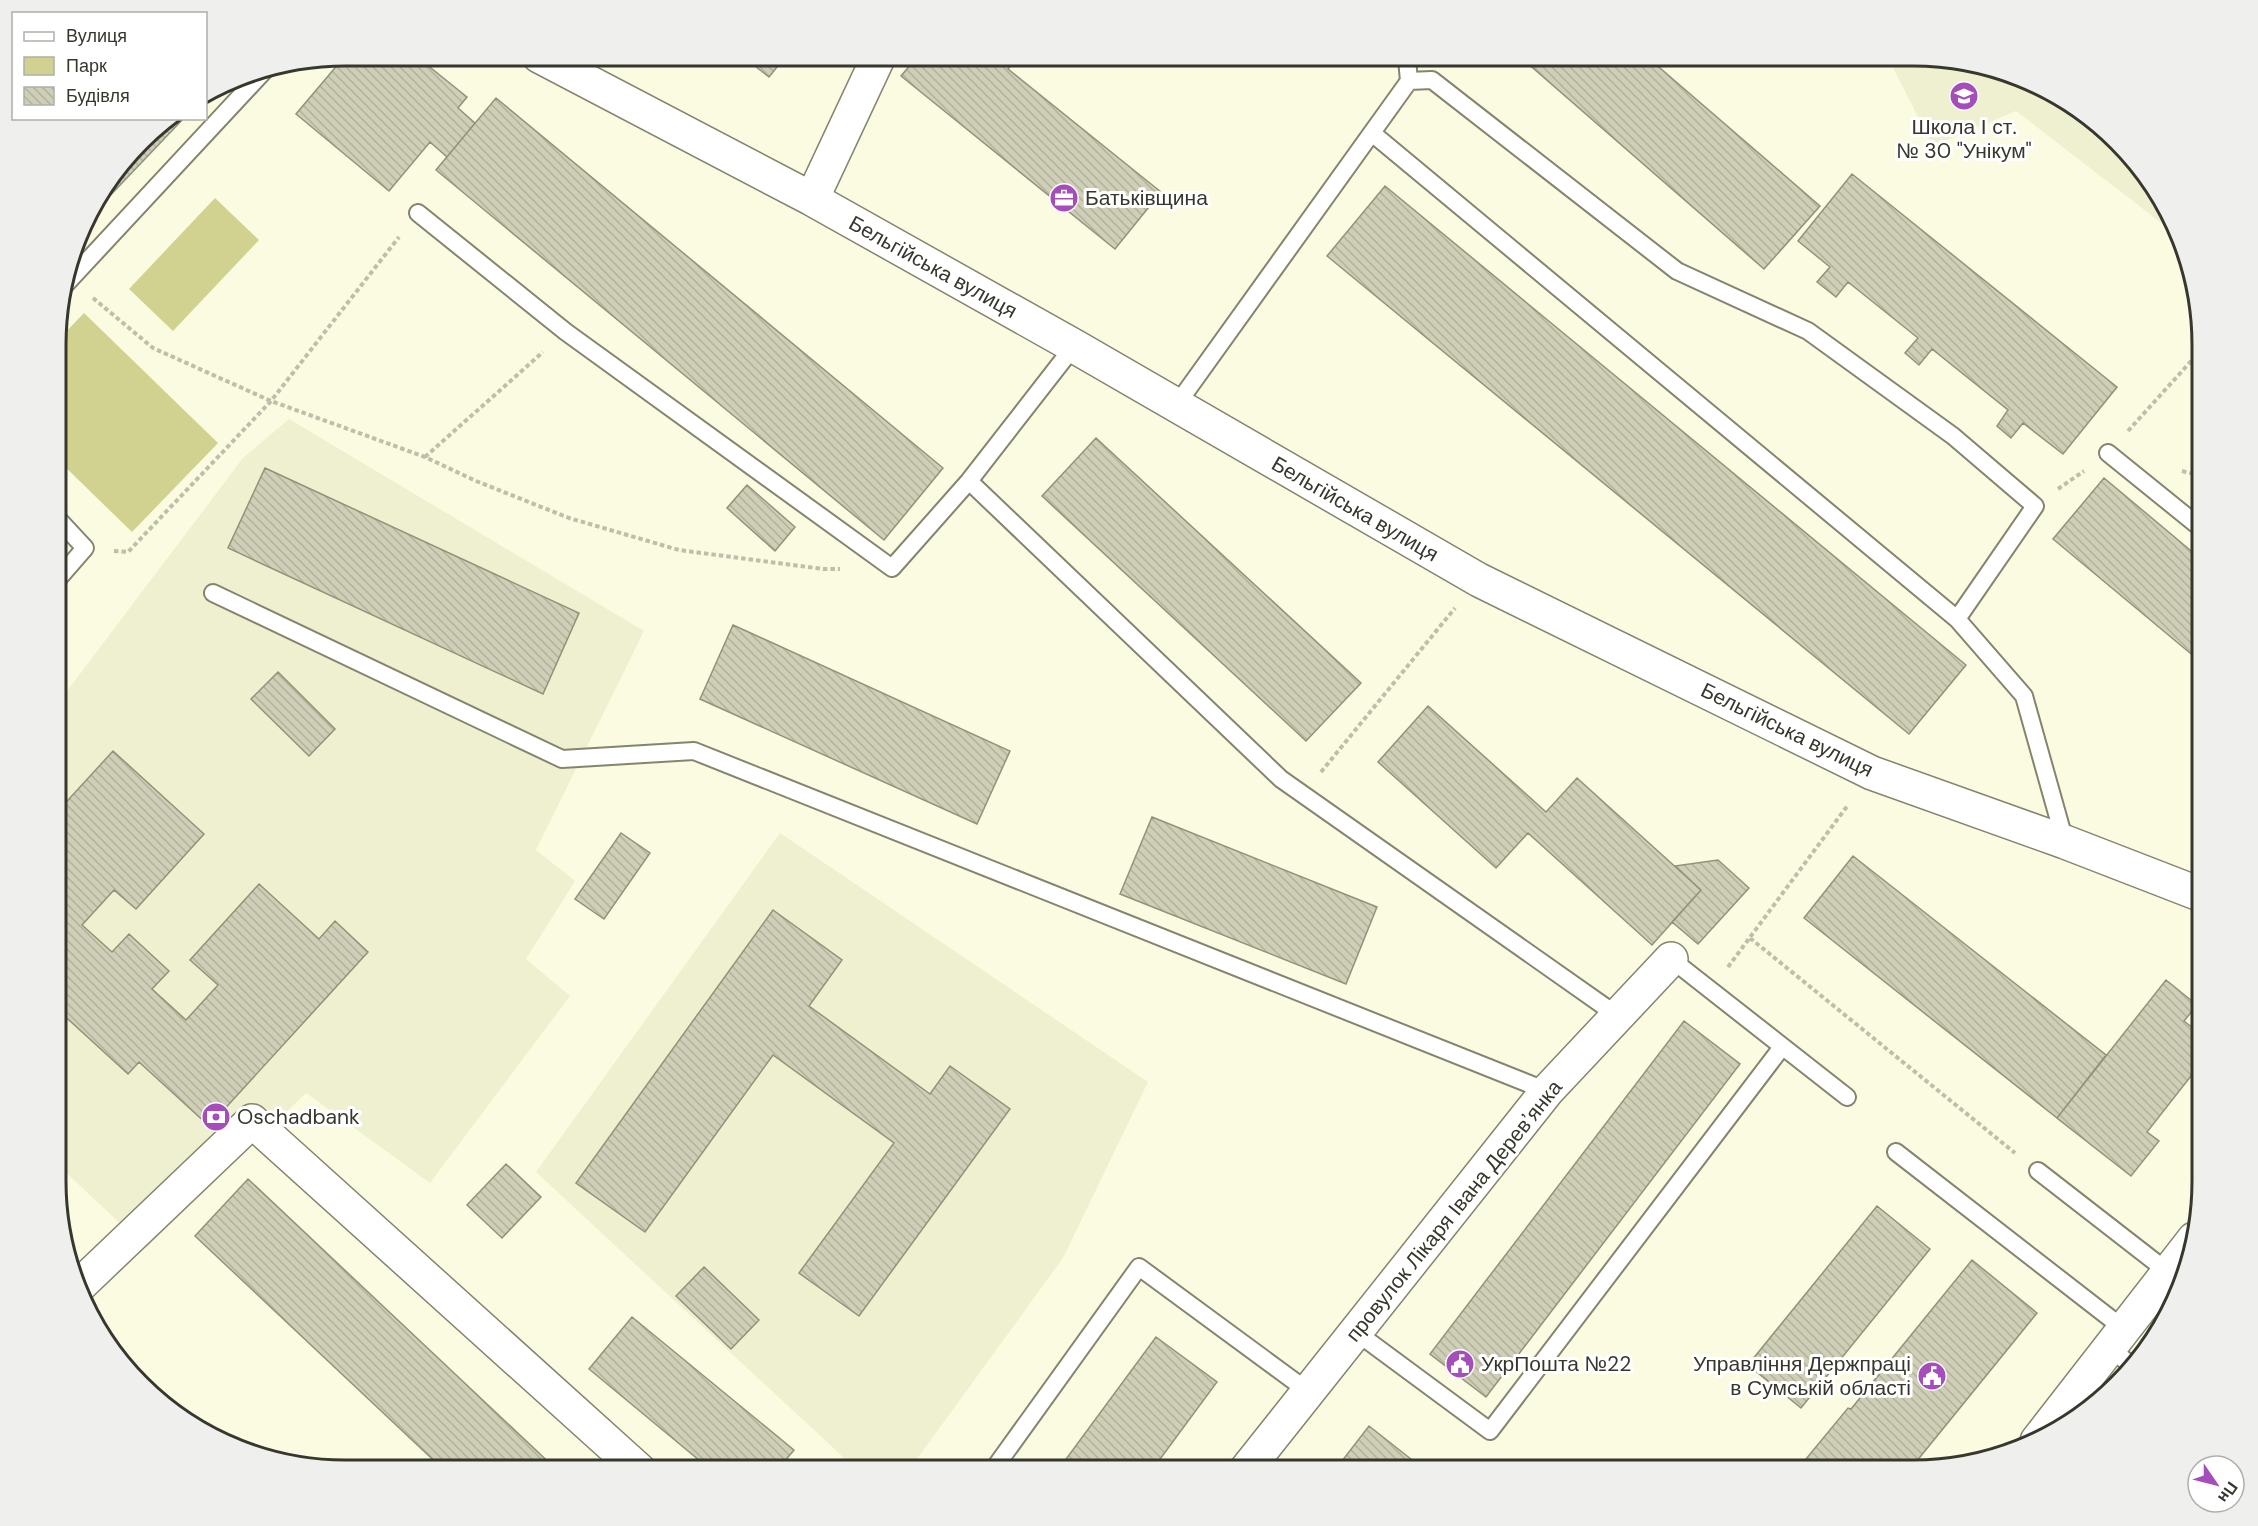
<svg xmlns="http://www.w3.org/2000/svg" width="2258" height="1526" viewBox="0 0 2258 1526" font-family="'DM Sans',sans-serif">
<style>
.built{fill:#eff0cf}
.park{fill:#d1d290}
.building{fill:url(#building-back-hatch);stroke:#91927a;stroke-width:1.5}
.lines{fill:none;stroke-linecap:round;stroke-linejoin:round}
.lane-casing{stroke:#85856e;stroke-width:20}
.street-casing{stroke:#85856e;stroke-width:36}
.path{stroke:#bebfaa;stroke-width:4;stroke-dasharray:4.5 3;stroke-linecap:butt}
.lane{stroke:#fff;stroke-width:16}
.street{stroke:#fff;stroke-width:33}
.labels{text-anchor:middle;stroke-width:6;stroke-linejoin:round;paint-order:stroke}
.poi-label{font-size:21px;fill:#37372d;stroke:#fff;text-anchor:start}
.street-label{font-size:21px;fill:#37372d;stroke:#fff}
.rim{fill:none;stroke:#37372d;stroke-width:3}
</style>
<defs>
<pattern id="building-back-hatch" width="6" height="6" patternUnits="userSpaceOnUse" patternTransform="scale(1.5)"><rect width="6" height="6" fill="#cecfb6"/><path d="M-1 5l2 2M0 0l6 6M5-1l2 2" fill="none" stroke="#b2b29d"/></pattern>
</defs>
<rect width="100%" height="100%" fill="#fafbe1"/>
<path class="built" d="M1887 56H1932L2007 71 2089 115 2164 200 2173 232 2016 111 1933 146Z
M289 419 644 631 536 850 575 881 526 959 570 996 430 1183 306 1093 146 1248 58 1165V703L243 458Z
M780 833 1148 1082 1063 1258 909 1470H857L536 1172Z"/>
<path class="park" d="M215 198 259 240 173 331 129 289Z
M84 313 218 443 132 532 58 460V340Z"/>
<path class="building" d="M345 56H416L467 97 458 108 475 123 447 157 430 142 389 191 296 114Z
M742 56H786L769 77Z
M918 56H1019L1008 69 1161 192 1115 249 901 76Z
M1519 56H1646L1820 206 1764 269Z
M496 98 943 468 884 540 436 170Z
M168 118H184L83 224 85 217 154 128Z
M1852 174 2117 387 2063 454 2023 423 2011 438 1997 426 2008 410 1932 349 1919 365 1905 353 1918 338 1848 282 1836 297 1817 282 1830 267 1798 241Z
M1385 186 1966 665 1909 734 1327 256Z
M1096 438 1361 683 1306 741 1042 496Z
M265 468 579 613 543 694 228 548Z
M2104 478 2202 560V663L2053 539Z
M747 485 795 527 775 551 727 508Z
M733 625 1010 751 977 824 700 699Z
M278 672 335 729 309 756 251 699Z
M1428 706 1546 812 1577 778 1701 890 1652 945 1528 833 1496 868 1378 762Z
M113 751 204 834 136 909 114 890 82 925 112 952 129 934 169 971 152 989 186 1020 218 985 190 960 259 884 319 939 335 921 368 952 209 1126 139 1062 128 1074 58 1010V811Z
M1152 817 1377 907 1346 984 1120 894Z
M621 833 650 853 604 919 575 899Z
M1853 856 2106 1055 2057 1118 1804 918Z
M1718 860 1749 888 1698 944 1672 922 1701 890 1675 866Z
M773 910 842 960 809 1006 930 1094 950 1066 1010 1109 859 1316 799 1273 894 1143 773 1055 645 1232 576 1183Z
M2166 980 2197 1005 2184 1021 2202 1035V1062L2147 1132 2159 1141 2131 1176 2057 1118Z
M1684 1021 1740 1064 1486 1397 1430 1354Z
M506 1164 541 1197 502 1238 467 1205Z
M248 1179 557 1470H444L195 1236Z
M1877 1206 1930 1249 1801 1408 1748 1365Z
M1972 1260 2037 1313 1916 1462 1923 1468 1805 1470 1801 1465 1848 1408 1851 1409Z
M704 1267 759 1320 731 1349 676 1296Z
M632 1317 794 1450 777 1470H711L589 1369Z
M1156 1337 1217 1382 1152 1470H1058Z
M1369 1426 1416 1463 1410 1470H1335Z"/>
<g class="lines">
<g class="lane-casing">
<path id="lane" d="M1402 56 1407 59 1409 81
M1372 133 1957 619
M418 213 566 332 892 568 969 481
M64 286 264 71
M1074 346 969 481 1281 779 1618 1016
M1175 407 1409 81 1432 80 1677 271 1808 331 1953 436 2035 506 1957 619 2024 696 2065 842
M2108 453 2202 529
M58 519 85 548 58 579
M213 593 562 759 694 751 1547 1091
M1671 959 1847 1097
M1896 1152 2124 1329
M2038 1171 2168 1272
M1356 1332 1490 1431 1782 1047
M2110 1348 2132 1366
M993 1470 1139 1267 1309 1392"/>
</g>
<g class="street-casing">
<path id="street" d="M539 56 812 199 1074 346 1479 580 1872 773 2065 842 2202 895
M812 199 879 56
M80 1285 252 1121 639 1470
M2037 1441 2194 1239
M1246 1470 1547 1091 1671 959"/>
</g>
<path class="path" d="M93 298 153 348 271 401 425 457 476 481 569 518 679 550 823 569H840
M2128 431 2202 349
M425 457 543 352
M2182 471 2202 476
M2058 489 2084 471
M114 551 128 552 271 401 399 237
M1321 772 1455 608
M1750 938 2015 1153
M1728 967 1848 805"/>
<use href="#lane" class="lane"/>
<use href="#street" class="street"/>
</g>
<defs>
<g id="school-disc" transform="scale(1.5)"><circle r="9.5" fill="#a54ebb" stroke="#fff"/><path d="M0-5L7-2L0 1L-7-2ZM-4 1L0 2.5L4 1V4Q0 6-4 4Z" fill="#fff"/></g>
<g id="office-disc" transform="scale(1.5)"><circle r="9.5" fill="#a54ebb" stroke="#fff"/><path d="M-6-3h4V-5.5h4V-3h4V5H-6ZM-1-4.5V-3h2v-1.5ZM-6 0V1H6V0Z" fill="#fff"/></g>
<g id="bank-disc" transform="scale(1.5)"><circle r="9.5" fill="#a54ebb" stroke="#fff"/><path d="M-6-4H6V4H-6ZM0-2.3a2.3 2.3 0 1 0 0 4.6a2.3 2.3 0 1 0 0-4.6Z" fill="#fff"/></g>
<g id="civic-disc" transform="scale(1.5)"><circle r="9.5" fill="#a54ebb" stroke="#fff"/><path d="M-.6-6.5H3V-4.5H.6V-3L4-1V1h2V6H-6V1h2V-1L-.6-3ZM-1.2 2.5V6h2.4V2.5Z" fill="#fff"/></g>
</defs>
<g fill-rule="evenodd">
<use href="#school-disc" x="1964" y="96"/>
<use href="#office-disc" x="1064" y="198"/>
<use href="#bank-disc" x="216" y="1117"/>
<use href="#civic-disc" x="1460" y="1364"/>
<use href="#civic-disc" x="1932" y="1376"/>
</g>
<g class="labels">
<g class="poi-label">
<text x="1964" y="134" text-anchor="middle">Школа І ст.<tspan x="1964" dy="24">№ 30 "Унікум"</tspan></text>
<text x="1085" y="205">Батьківщина</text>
<text x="237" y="1124">Oschadbank</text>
<text x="1481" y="1371">УкрПошта №22</text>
<text x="1911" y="1371" text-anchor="end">Управління Держпраці<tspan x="1911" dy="24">в Сумській області</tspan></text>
</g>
<g class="street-label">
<text transform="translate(933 267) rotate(29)" y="7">Бельгійська вулиця</text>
<text transform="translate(1355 509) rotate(30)" y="7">Бельгійська вулиця</text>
<text transform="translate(1787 730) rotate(26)" y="7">Бельгійська вулиця</text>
<text transform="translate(1454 1211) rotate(-51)" y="7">провулок Лікаря Івана Деревʼянка</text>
</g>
</g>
<path d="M0 0H2258V1526H0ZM345 66H1913A279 279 0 0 1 2192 345V1181A279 279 0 0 1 1913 1460H345A279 279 0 0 1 66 1181V345A279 279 0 0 1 345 66Z" fill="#efefee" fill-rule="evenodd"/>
<path class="rim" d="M345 66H1913A279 279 0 0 1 2192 345V1181A279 279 0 0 1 1913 1460H345A279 279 0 0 1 66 1181V345A279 279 0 0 1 345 66Z"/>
<rect x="12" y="12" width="195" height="108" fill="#ffffff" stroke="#afafab" stroke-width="1.5"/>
<rect x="24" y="32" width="30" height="9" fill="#ffffff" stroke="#afafab" stroke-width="1.5"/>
<text x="66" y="42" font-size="18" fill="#37372d">Вулиця</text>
<rect x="24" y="57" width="30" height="18" fill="#d1d290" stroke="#afafab" stroke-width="1.5"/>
<text x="66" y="72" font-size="18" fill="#37372d">Парк</text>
<rect x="24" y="87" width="30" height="18" fill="url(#building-back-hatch)" stroke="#afafab" stroke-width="1.5"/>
<text x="66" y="102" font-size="18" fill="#37372d">Будівля</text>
<g transform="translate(2216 1484) rotate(125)"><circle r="28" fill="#ffffff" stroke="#afafab" stroke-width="1.5"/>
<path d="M0-4.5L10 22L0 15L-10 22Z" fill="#a54ebb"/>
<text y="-9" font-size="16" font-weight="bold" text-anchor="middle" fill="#37372d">Пн</text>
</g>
</svg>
